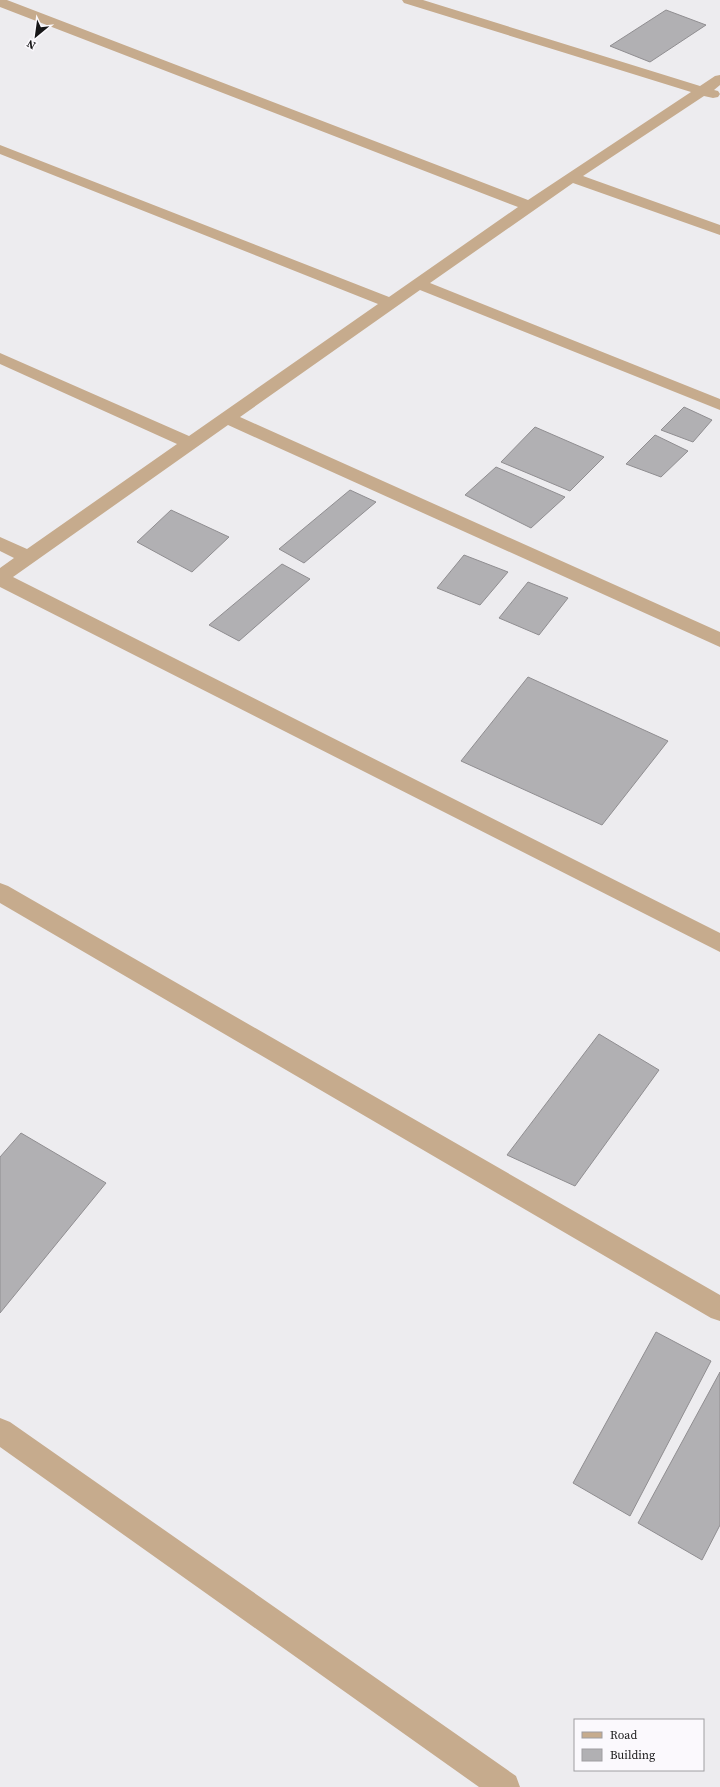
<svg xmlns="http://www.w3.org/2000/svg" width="720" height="1787" viewBox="0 0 720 1787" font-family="'Source Serif 4',serif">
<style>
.building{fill:#b1b0b3;stroke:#908e91}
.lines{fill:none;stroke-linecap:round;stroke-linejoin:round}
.minor{fill:#c6ab8d;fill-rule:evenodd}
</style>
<rect width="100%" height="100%" fill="#edecef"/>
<path class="building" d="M666 10 706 25 650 62 610 46Z
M684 407 712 420 693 442 661 430Z
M535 427 604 457 570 491 501 462Z
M655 435 688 451 661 477 626 464Z
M496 467 565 497 531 528 465 495Z
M350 490 376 502 304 563 279 549Z
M171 510 229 537 192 572 137 542Z
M464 555 508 572 480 605 437 588Z
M282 564 310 579 239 641 209 625Z
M528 582 568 598 539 635 499 618Z
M528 677 668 741 602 825 461 761Z
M599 1034 659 1070 575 1186 507 1155Z
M21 1133 106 1183 0 1313V1157Z
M656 1332 711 1361 630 1516 573 1483Z
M720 1372V1525L702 1560 638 1523Z"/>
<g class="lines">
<path class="minor" d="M0 0H7L528 200 691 92 404 3 402 0H423L700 86 715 76 720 75V85L714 90 718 91 720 94 718 97 713 98 704 96 583 176 720 225V235L573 183 430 283 720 399V410L420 290 240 417 720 632V647L228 425 13 577 720 933V952L0 587V568L14 558 0 551V537L27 549 177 444 0 364V353L189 436 378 304 0 154V145L389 297 518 207 0 7Z
M0 883 8 886 720 1295V1321L711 1318 0 903Z
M0 1418 10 1422 516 1776 520 1787H479L0 1447Z"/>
</g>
<rect x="574" y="1719" width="130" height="52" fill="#fbf9fd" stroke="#9f9ea1"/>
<rect x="582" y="1732" width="20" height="6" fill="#c6ab8d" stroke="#9f9ea1"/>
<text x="610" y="1739" font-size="12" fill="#161617">Road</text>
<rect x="582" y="1749" width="20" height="12" fill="#b1b0b3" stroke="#9f9ea1"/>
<text x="610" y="1759" font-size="12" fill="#161617">Building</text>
<g transform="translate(36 36) rotate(209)" stroke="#fbf9fd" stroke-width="3" paint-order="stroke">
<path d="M0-3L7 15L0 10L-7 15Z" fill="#161617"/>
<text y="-6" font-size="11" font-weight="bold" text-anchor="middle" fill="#161617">N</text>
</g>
</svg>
